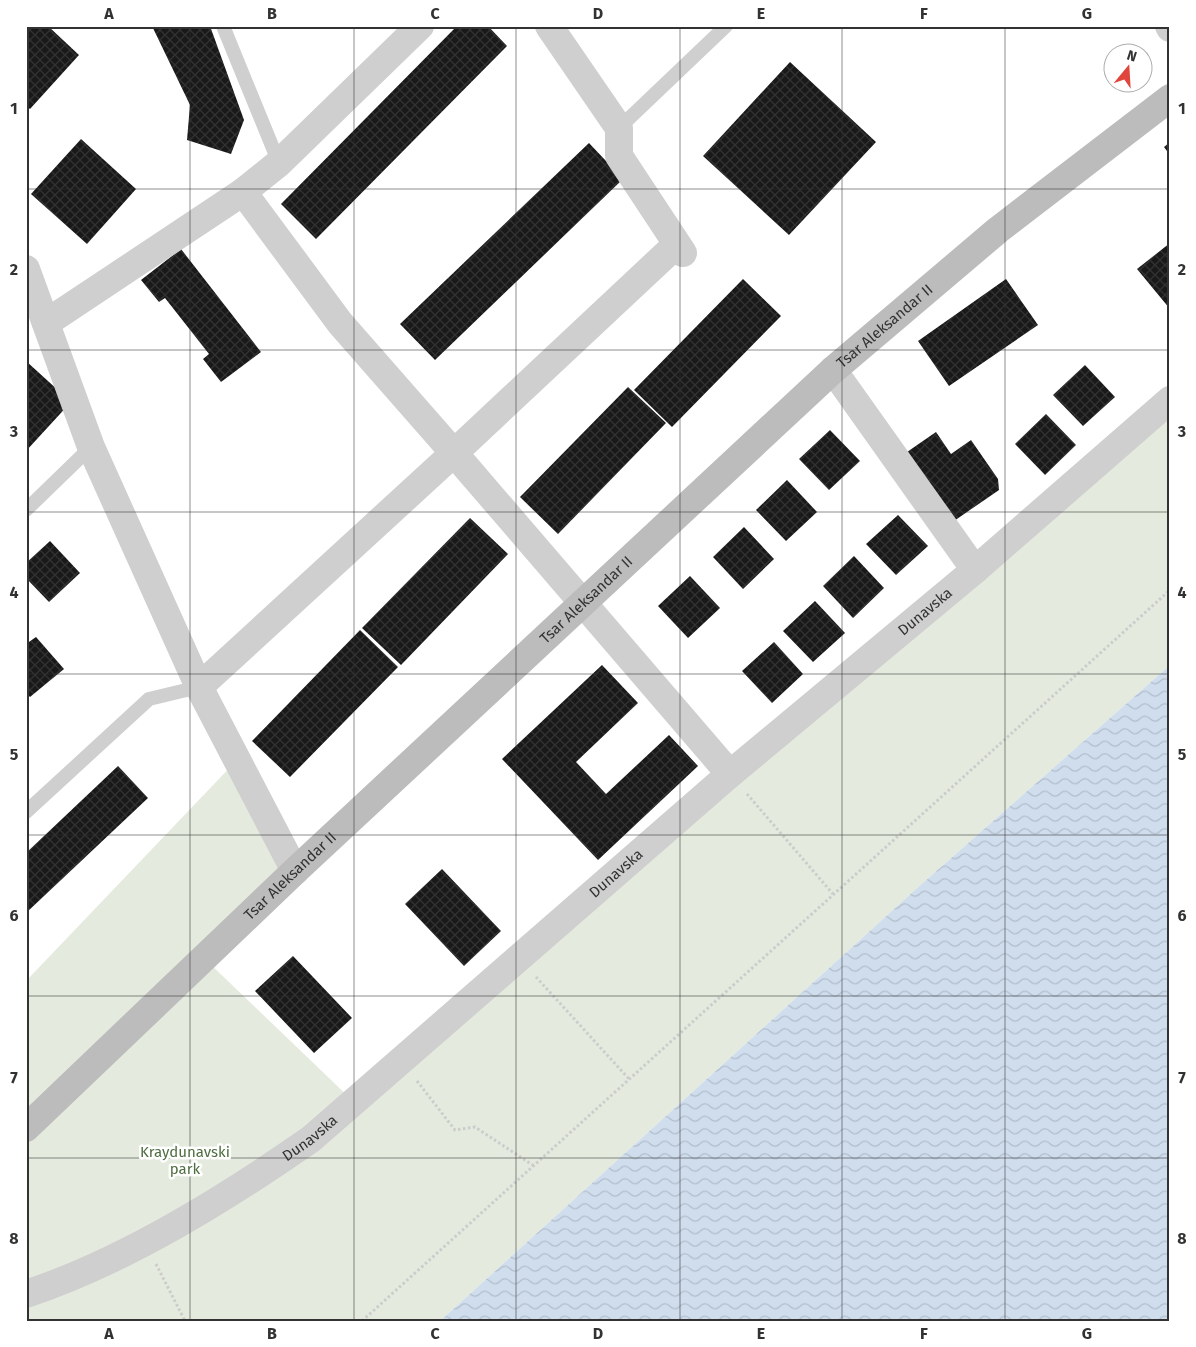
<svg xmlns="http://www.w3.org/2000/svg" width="1196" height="1347" viewBox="0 0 1196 1347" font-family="'Fira Sans',sans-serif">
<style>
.park{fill:#e4ebde}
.water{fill:url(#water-waves)}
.building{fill:url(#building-cross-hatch)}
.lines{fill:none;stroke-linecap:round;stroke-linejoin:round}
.path{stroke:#ccc;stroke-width:3;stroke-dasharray:2.5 2.5;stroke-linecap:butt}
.lane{stroke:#cfcfcf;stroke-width:14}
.street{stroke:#cfcfcf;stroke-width:28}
.secondary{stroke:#bcbcbc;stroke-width:28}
.grid{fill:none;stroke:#323232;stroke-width:1;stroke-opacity:0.55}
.labels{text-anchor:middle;stroke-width:5;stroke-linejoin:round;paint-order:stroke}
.street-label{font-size:15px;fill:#323232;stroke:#fff}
.park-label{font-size:15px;fill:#4f6e40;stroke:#fff}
.neatline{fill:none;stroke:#323232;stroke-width:2}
.grid-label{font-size:16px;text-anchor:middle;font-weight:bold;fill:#323232}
</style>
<defs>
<pattern id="water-waves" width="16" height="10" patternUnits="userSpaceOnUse" patternTransform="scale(1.25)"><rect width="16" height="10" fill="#cfdded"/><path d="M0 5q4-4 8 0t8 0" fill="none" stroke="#b2becc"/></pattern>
<pattern id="building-cross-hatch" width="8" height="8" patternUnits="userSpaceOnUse" patternTransform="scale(1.25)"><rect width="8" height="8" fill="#191919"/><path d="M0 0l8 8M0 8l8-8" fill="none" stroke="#323232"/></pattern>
</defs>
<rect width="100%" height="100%" fill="#fff"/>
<path class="park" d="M1170 400V665L916 889 440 1321H26V981L237 760 295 871 204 958 354 1102Z"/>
<path class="water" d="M1170 665V1321H440L916 889Z"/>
<path class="building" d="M26 26H48L79 55 30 109 26 106Z
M152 26H210L244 120 231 154 187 140 190 105Z
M457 26H488L507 46 316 239 281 204Z
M790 62 876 142 789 235 703 156Z
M81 139 136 189 87 244 31 194Z
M1170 142V155L1164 147Z
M589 143 623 179 435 360 400 324Z
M1170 243V309L1137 269Z
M181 249 261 352 221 382 203 359 209 354 165 298 159 302 141 280Z
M743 279 781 316 672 427 634 390Z
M1006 279 1038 325 949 386 918 341Z
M26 361 71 402 26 451Z
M1085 365 1115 397 1083 426 1053 395Z
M628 387 666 423 558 534 520 497Z
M1046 414 1076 445 1045 475 1015 444Z
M830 430 860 461 829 490 799 459Z
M936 432 951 454 971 440 998 479 999 490 954 521 907 452Z
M787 480 817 512 786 541 756 510Z
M898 515 928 546 896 575 866 544Z
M470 518 508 554 401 665 362 628Z
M744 527 774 559 743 589 713 557Z
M50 541 80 573 49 602 26 578V563Z
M854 556 884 588 853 618 823 586Z
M690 576 720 608 688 638 658 606Z
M815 601 845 633 813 662 783 631Z
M360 630 398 667 290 777 252 741Z
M36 637 64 669 30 697 26 693V644Z
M774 642 803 674 772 703 742 671Z
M602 665 638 703 576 762 606 794 669 735 698 766 598 860 502 759Z
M118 766 148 798 26 913V853Z
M442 869 501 931 464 966 405 904Z
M293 956 352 1018 314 1053 255 991Z"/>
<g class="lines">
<path class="path" d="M747 794 833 894
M536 977 630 1080
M417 1081 455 1130 475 1127 534 1166
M156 1264 185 1321
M362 1321 1170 590"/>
<path class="lane" d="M223 26 279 163
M619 128 726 26
M26 510 91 447
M26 812 149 699 199 687"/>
<g class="street">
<path d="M549 26 619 128V156L683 253"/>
<path d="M1169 26 1170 28"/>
<path d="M676 245 454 453 730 774"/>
<path d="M26 269 91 447 199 687 295 871"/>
<path d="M46 323 243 192"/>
<path d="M833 370 975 570"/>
<path d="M199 687 454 453 340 323 243 192 279 163 420 26"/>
<path id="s1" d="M26 1294C125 1261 225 1199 311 1139L730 774 975 570 1170 400"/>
</g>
<path class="secondary" id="s2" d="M26 1128 295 871 833 370 998 230 1170 98"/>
</g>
<path class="grid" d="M190 26V1321M354 26V1321M516 26V1321M680 26V1321M842 26V1321M1005 26V1321M26 189H1170M26 350H1170M26 512H1170M26 674H1170M26 835H1170M26 996H1170M26 1158H1170"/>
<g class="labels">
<g class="street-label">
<text dy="5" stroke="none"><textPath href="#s2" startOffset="1175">Tsar Aleksandar II</textPath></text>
<text dy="5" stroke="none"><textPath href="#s2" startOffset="770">Tsar Aleksandar II</textPath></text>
<text dy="5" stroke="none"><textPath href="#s1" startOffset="1135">Dunavska</textPath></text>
<text dy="5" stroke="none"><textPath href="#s1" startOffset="730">Dunavska</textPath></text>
<text dy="5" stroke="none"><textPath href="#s2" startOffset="365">Tsar Aleksandar II</textPath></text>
<text dy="5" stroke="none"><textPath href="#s1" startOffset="325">Dunavska</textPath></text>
</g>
<g class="park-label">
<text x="185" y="1157">Kraydunavski<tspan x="185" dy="17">park</tspan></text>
</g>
</g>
<rect width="1196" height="1347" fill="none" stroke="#ffffff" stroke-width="55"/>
<g transform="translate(1128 68) rotate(18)"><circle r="24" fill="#ffffff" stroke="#adadad"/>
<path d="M0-4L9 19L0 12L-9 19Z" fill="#e1463c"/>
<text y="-8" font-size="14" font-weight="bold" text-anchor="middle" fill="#323232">N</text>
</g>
<rect x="28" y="28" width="1140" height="1292" class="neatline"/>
<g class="grid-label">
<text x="109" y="19">A</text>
<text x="272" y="19">B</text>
<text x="435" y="19">C</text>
<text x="598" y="19">D</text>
<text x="761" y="19">E</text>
<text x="924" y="19">F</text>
<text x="1087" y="19">G</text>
<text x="14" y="114">1</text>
<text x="1182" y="114">1</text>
<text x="14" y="275">2</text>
<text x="1182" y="275">2</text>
<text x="14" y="437">3</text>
<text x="1182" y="437">3</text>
<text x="14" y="598">4</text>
<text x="1182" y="598">4</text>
<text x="14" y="760">5</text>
<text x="1182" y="760">5</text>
<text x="14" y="921">6</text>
<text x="1182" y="921">6</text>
<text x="14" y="1083">7</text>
<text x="1182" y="1083">7</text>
<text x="14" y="1244">8</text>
<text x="1182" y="1244">8</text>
<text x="109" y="1339">A</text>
<text x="272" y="1339">B</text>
<text x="435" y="1339">C</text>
<text x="598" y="1339">D</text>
<text x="761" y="1339">E</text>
<text x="924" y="1339">F</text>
<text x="1087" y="1339">G</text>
</g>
</svg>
